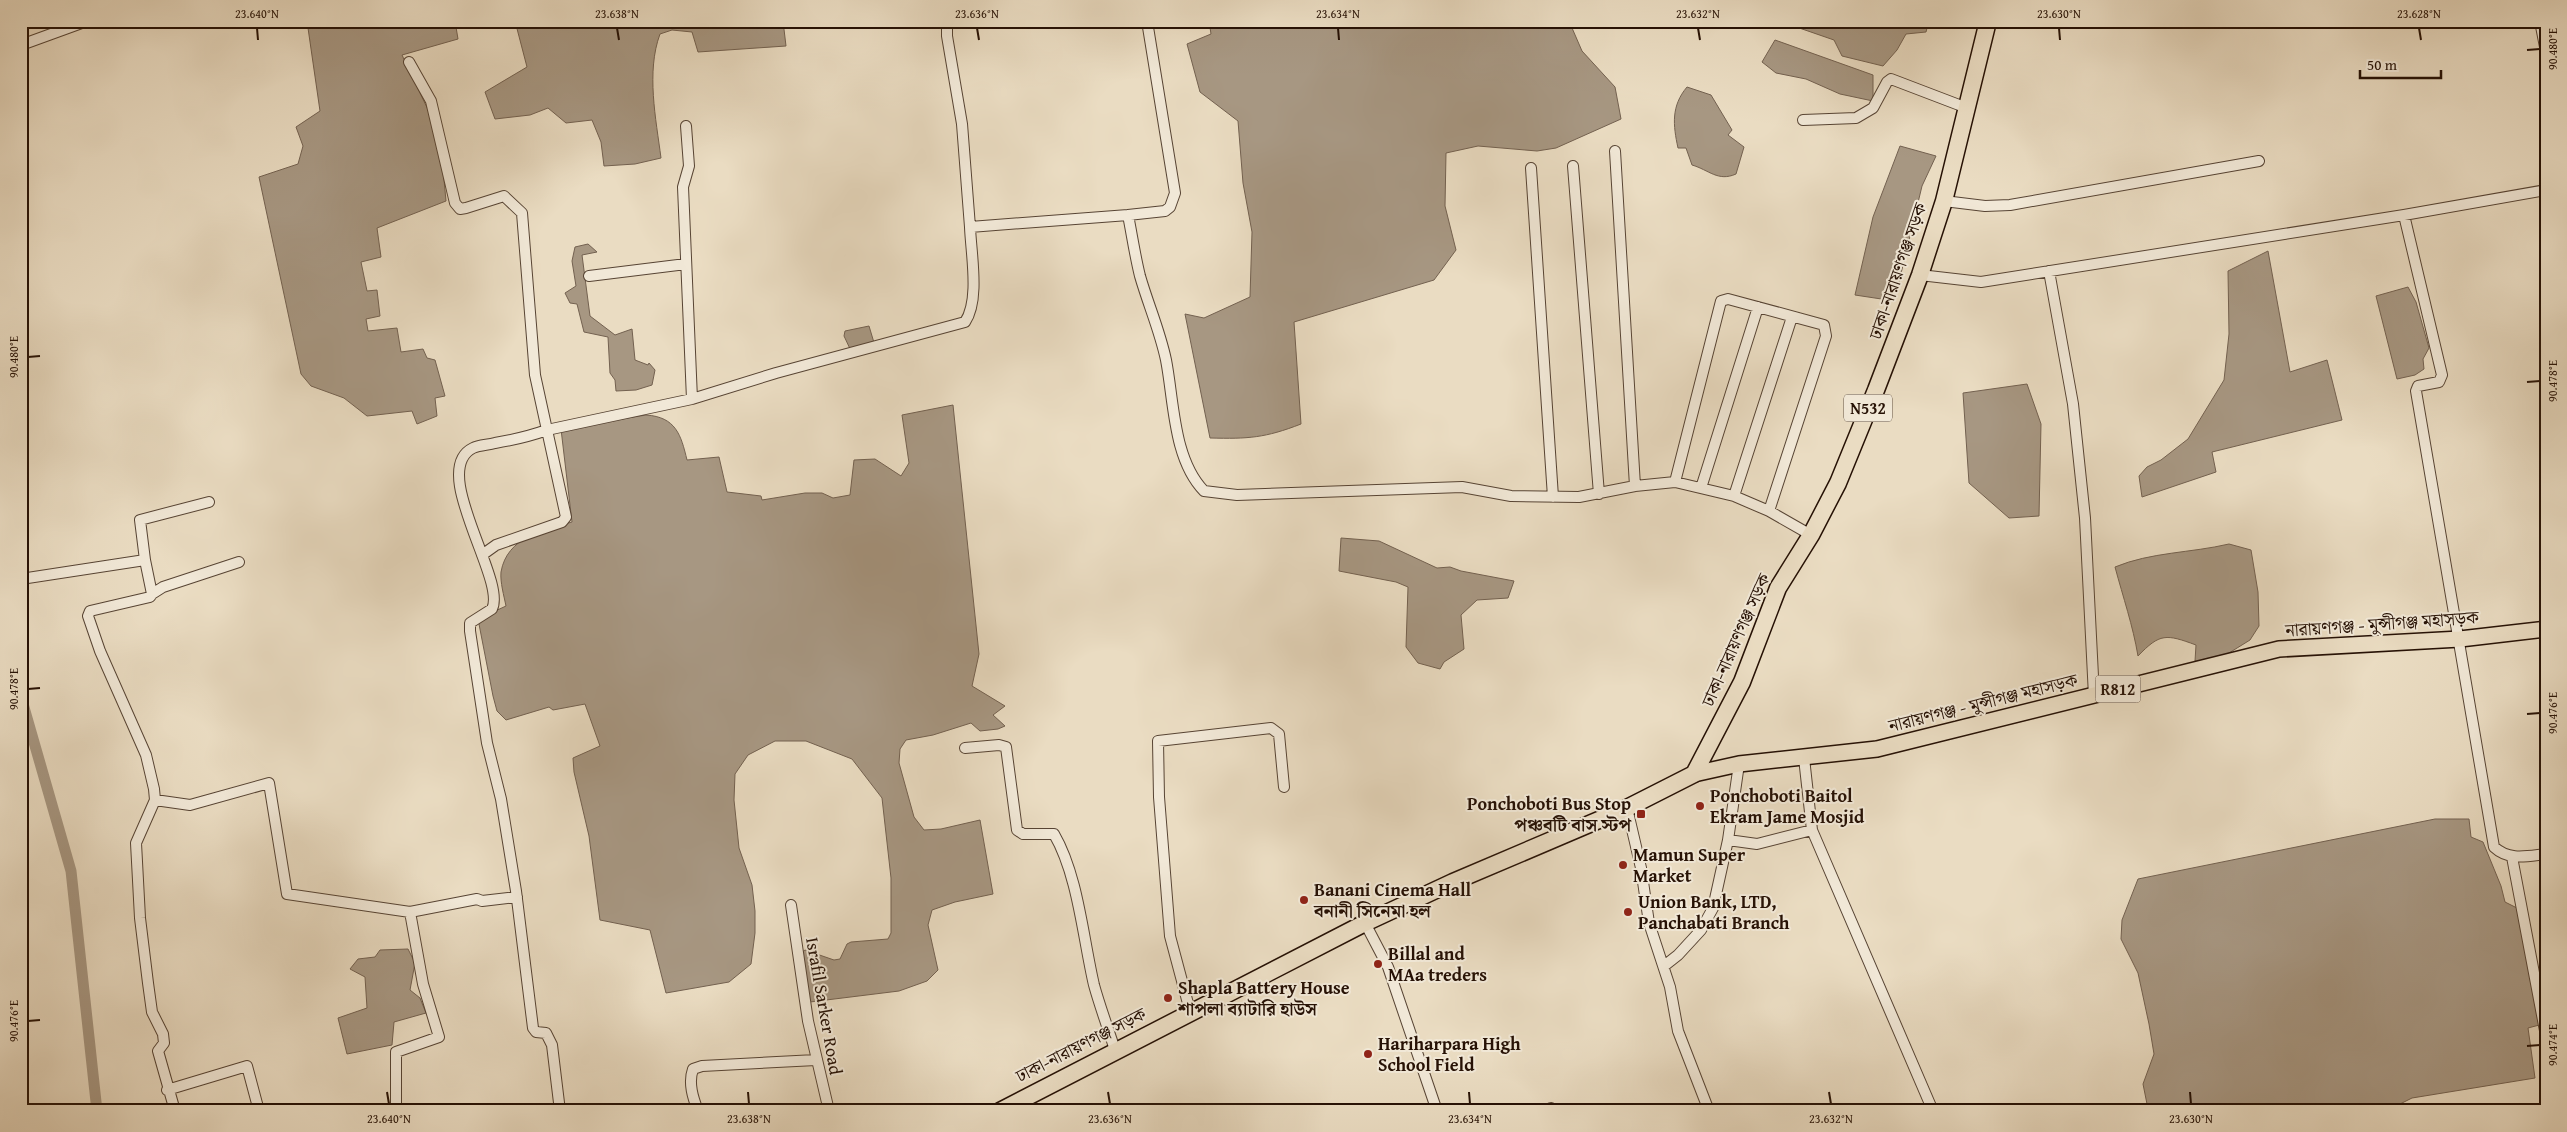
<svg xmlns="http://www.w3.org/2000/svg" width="2567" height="1132" viewBox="0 0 2567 1132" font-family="'Gentium Book Plus','Noto Serif Bengali',serif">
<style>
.water{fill:#a79782;stroke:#736150}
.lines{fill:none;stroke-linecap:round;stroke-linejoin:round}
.canal{stroke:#a79782;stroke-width:11}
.minor-casing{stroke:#574434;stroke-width:12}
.primary-casing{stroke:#261105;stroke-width:18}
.trunk-casing{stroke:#261105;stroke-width:19}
.minor{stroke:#f1e8d7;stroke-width:10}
.primary{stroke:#eadcc2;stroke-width:15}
.trunk{stroke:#eadcc2;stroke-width:16}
.ticks{fill:none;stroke:#261105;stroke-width:2}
.poi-dot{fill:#8f2418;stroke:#f1e8d7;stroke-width:2}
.labels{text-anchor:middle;stroke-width:4;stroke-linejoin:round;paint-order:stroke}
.shield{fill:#f1e8d7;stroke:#635244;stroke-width:1}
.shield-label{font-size:16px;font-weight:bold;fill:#261105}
.street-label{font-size:18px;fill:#261105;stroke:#f1e8d7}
.poi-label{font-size:18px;font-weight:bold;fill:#261105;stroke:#f1e8d7;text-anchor:start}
.neatline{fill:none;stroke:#261105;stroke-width:2}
.ticks-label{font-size:12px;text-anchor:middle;fill:#261105}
</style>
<rect width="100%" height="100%" fill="#eadcc2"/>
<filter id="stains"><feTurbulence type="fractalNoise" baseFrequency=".004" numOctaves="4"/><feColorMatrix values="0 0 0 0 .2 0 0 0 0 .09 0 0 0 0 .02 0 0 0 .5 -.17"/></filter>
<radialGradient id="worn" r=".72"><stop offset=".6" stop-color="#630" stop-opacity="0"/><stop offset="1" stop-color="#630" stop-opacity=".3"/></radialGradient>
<path class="water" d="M304 21H455L458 39 402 55 431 116 443 169 446 201 377 228 381 257 361 262 367 291 377 290 380 316 366 319 368 331 397 328 401 352 423 349 427 358 435 360 445 396 435 398 437 416 417 424 412 411 367 416 344 398 311 386 301 374 259 177 298 164 303 146 296 127 320 111 308 28Z
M515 21H783L786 46 698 52 692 32 672 30 660 34C646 72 656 119 661 158L635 164 604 166 601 142 592 120 566 123 548 108 530 115 495 119 485 92 527 67Z
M1209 21H1569L1582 51 1615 87 1621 119 1556 148 1537 151 1478 146 1446 153 1445 206 1456 250 1434 280 1294 322 1301 424C1265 438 1248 439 1210 438L1185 314 1204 318 1250 297 1252 232 1243 183 1238 121 1200 92 1187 44 1211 34Z
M1779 21H1943L1938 27 1927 28 1926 32 1906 34 1897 50 1883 66 1842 56 1834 40Z
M1775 40 1873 75V101L1840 94 1806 79 1776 73 1762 62Z
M1687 87 1711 95 1732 130 1728 135 1744 147 1736 174C1718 182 1709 170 1692 165L1686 148H1678C1673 125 1671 106 1687 87Z
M1900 146 1936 156 1922 186 1898 286 1888 300 1855 295 1873 217Z
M588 244 597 252 582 255 590 316 615 335 632 329 635 360 648 365 649 363 655 370 652 385 636 390 616 391 615 380 610 373 608 337 584 332 577 304 570 303 565 293 576 286 572 261 575 247Z
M2268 251 2290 372 2327 360 2342 420 2212 452 2216 472 2142 497 2139 476 2147 467 2161 460 2188 439 2224 380 2229 334 2228 271Z
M2408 287 2416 302 2429 348 2423 359 2424 369 2415 375 2397 379 2376 296Z
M869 326 875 346 852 353 844 336 845 331Z
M2027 384 2041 424 2039 516 2009 518 1969 483 1963 393Z
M953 405 979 654 972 686 1005 706 993 715 1005 726 998 729 980 731 971 723 933 735 906 740 900 749 899 763 914 817 924 830 941 829 980 820 993 894 955 902 932 910 928 925 938 970 927 981 899 991 810 1002 801 953 805 950 834 960 840 959 847 944 851 942 888 939 891 933V878L882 798 852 759 806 741H775L748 755 735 774 734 800 739 848 752 885 755 911V933L751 964 729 982 666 993 650 930 600 920 589 836 574 772 573 758 600 746 585 704 553 710 549 707 506 720 497 711 493 696 478 619 506 606C504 596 500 582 501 572 507 537 543 530 572 522L561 429 646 415C676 417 681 435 687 460L719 457 727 492 761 496 762 500 805 493H822L833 498 850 495 854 460 875 459 901 476 909 463 902 415Z
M1341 538 1379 541 1437 568 1450 567 1461 571 1514 581 1508 598 1477 600 1461 615 1464 649 1444 662 1440 669 1418 663 1406 647 1408 587 1396 582 1339 571Z
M2229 544 2251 550 2258 592 2259 626 2250 640 2229 653 2209 662 2195 661 2196 645C2166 634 2160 633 2138 656 2133 626 2123 597 2115 567 2151 552 2191 553 2229 544Z
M2435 819H2469L2471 837 2483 842 2501 886 2505 902 2519 909 2543 1024 2528 1028 2535 1078 2412 1098 2398 1105 2394 1111H2165L2162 1106 2147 1104 2143 1084 2154 1054 2149 1024 2138 973 2121 939 2122 920 2138 879Z
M408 949 415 963 410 990 420 998 426 1013 394 1022 392 1045 347 1054 338 1018 367 1008 365 977 350 969 358 959 375 957 380 950Z"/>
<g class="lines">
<path class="canal" d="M21 697 71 871 97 1111"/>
<g class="minor-casing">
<path id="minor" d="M947 21V36L962 124 970 227 1128 215C1132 235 1135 256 1140 276 1148 304 1160 331 1166 360 1174 401 1173 459 1204 491L1237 495 1462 487 1511 496 1579 497 1635 486 1675 482 1734 496 1769 511 1811 535
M2540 21 2546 52
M21 45 87 21
M409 62 431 101 455 203 460 209 466 208 504 196 522 213 535 375 547 430C530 436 513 440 495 443 488 445 479 445 473 448 428 470 507 580 492 609L470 623V631L487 743 501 799 516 891 533 1028 536 1032 546 1033 552 1045 560 1111
M1803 120 1856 118 1873 108 1887 82 1891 79 1967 108
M686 126 689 166 683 187 692 399
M1615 151 1635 486
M1573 166 1599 494
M1531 168 1553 497
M1944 201 1985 206 2010 205 2259 161
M1128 215 1165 211 1170 207 1175 193 1147 21
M2404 215 2442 375 2439 382 2418 386 2416 391 2494 847C2509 861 2527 856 2546 854
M2049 271 2073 404 2085 518 2094 696
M1920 275 1981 282 2404 215 2546 190
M589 276 686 264
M1675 482 1721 301 1728 299 1824 325 1826 336 1769 511
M1701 488 1758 307
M1734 496 1792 317
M482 555 496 545 562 522 566 517 547 430 692 399 776 373 965 322C980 300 971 254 970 227
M145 560 152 594 150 597 90 611 88 616 100 651 146 755 154 789 155 800 136 843 140 918 148 983 152 1012 163 1034 164 1043 158 1051 175 1111
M21 579 145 560 140 520 209 502
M152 594 163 587 239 562
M965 748 999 745 1006 747 1017 830 1023 834H1054C1078 875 1083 938 1094 985 1100 1007 1108 1028 1115 1050
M1804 758 1812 830 1933 1111
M155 800 190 805 269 783 287 894 410 912
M1627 808 1641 868 1649 923 1670 987 1678 1031 1709 1111
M1728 840 1757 844 1812 830
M2512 857 2546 1036
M791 905 808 1021 829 1111
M1365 923 1388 967 1437 1111
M1664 966 1678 955 1701 930 1713 908 1728 840 1739 764
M1190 1011 1170 936 1159 797 1158 741 1271 728 1279 734 1284 787
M167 1090 247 1066 259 1111
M396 1111V1052L439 1037 423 984 410 912 477 899 482 901 517 897
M698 1111C693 1098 688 1083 693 1069L702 1066 816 1060
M1544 1111 1551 1108 1554 1111"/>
</g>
<g class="primary-casing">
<path id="primary" d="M1694 774 1739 764 1877 749 2279 649 2460 639 2546 629"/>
</g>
<g class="trunk-casing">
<path id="trunk" d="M1000 1111 1365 923 1453 882 1627 808 1694 774 1742 682 1778 588 1811 535 1838 483 1876 390 1920 275 1944 201 1988 21"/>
</g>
<use href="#minor" class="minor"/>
<use href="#primary" class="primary"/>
<use href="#trunk" class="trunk"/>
</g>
<path class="ticks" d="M257 28 258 40M617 28 619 40M977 28 979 40M1338 28 1339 40M1698 28 1700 40M2059 28 2060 40M2419 28 2421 40M2527 50 2540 49M28 357 40 356M2527 382 2540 381M28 689 40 688M2527 714 2540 713M28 1021 40 1020M2527 1046 2540 1045M387 1092 389 1104M748 1092 749 1104M1108 1092 1110 1104M1469 1092 1470 1104M1829 1092 1831 1104M2190 1092 2191 1104"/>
<g class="poi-dot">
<circle cx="1700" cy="806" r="5"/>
<rect x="1636" y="809" width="10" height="10" rx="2.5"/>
<circle cx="1623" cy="865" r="5"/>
<circle cx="1304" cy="900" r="5"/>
<circle cx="1628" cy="912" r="5"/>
<circle cx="1378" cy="964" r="5"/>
<circle cx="1168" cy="998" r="5"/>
<circle cx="1368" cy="1054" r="5"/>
</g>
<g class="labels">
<g class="shield">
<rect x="1844" y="394.5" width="48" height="27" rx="4"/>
<rect x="2095.5" y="675.5" width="45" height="27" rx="4"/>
</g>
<g class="shield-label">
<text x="1868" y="414">N532</text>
<text x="2118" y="695">R812</text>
</g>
<g class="street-label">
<text transform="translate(1898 271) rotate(-71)" y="6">ঢাকা-নারায়ণগঞ্জ সড়ক</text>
<text transform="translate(2382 624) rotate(-4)" y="6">নারায়ণগঞ্জ - মুন্সীগঞ্জ মহাসড়ক</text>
<text transform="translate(1736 640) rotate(-66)" y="6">ঢাকা-নারায়ণগঞ্জ সড়ক</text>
<text transform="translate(1983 703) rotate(-14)" y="6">নারায়ণগঞ্জ - মুন্সীগঞ্জ মহাসড়ক</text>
<text transform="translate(824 1006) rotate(80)" y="6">Israfil Sarker Road</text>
<text transform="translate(1081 1045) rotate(-27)" y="6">ঢাকা-নারায়ণগঞ্জ সড়ক</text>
</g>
<g class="poi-label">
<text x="1710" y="802">Ponchoboti Baitol<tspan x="1710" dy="21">Ekram Jame Mosjid</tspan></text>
<text x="1631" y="810" text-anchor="end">Ponchoboti Bus Stop<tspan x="1631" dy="21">পঞ্চবটি বাস স্টপ</tspan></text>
<text x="1633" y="861">Mamun Super<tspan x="1633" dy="21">Market</tspan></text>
<text x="1314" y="896">Banani Cinema Hall<tspan x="1314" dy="21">বনানী সিনেমা হল</tspan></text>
<text x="1638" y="908">Union Bank, LTD,<tspan x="1638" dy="21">Panchabati Branch</tspan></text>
<text x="1388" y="960">Billal and<tspan x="1388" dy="21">MAa treders</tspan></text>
<text x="1178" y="994">Shapla Battery House<tspan x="1178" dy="21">শাপলা ব্যাটারি হাউস</tspan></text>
<text x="1378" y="1050">Hariharpara High<tspan x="1378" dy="21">School Field</tspan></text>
</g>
</g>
<rect width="2567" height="1132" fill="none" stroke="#eadcc2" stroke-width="55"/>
<path d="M2360 70v8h81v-8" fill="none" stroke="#261105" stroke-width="2.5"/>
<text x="2367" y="70" font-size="15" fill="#261105" stroke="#f1e8d7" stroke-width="4" paint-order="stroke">50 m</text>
<rect x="28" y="28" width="2512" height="1076" class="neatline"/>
<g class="ticks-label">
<text x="257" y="18">23.640°N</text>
<text x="617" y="18">23.638°N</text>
<text x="977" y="18">23.636°N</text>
<text x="1338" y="18">23.634°N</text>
<text x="1698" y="18">23.632°N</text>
<text x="2059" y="18">23.630°N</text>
<text x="2419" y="18">23.628°N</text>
<text transform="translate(2553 49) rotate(-90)" y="4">90.480°E</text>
<text transform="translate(14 357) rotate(-90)" y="4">90.480°E</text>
<text transform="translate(2553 381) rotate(-90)" y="4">90.478°E</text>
<text transform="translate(14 689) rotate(-90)" y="4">90.478°E</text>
<text transform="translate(2553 713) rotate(-90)" y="4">90.476°E</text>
<text transform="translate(14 1021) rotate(-90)" y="4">90.476°E</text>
<text transform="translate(2553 1045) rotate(-90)" y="4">90.474°E</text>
<text x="389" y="1123">23.640°N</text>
<text x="749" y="1123">23.638°N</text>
<text x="1110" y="1123">23.636°N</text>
<text x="1470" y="1123">23.634°N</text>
<text x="1831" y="1123">23.632°N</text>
<text x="2191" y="1123">23.630°N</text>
</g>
<rect width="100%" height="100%" filter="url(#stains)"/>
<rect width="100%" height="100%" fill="url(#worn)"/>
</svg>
